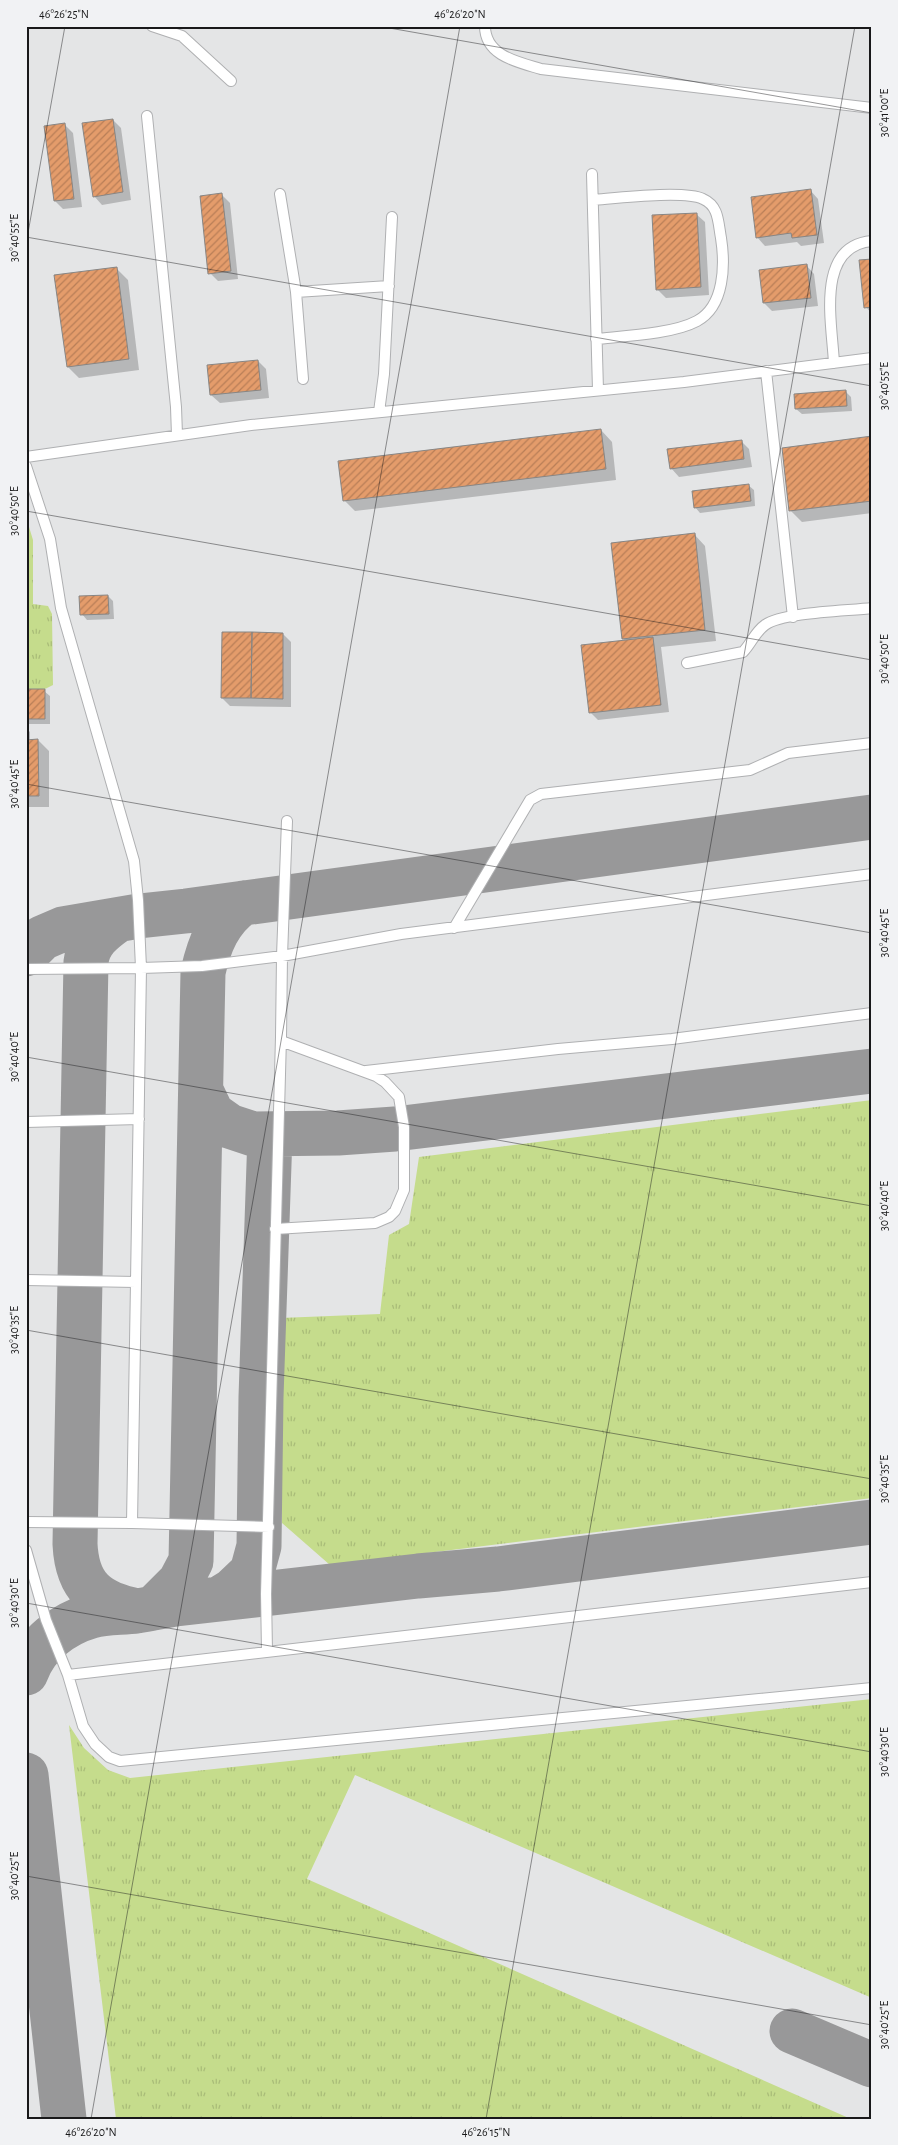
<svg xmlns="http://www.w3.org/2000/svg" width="898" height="2145" viewBox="0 0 898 2145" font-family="'Alegreya Sans',sans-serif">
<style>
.grass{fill:url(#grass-tufts)}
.shadow{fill:#0003}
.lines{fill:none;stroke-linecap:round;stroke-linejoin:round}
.taxiway{stroke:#989899;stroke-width:45}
.building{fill:url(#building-hatch);stroke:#878685}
.lane-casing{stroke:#afb0b2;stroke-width:12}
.lane{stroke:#fff;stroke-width:10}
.ticks{fill:none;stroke:#19191a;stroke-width:1;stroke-opacity:0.45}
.neatline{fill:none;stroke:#19191a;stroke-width:2}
.ticks-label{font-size:12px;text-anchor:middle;fill:#19191a}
</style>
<defs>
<pattern id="grass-tufts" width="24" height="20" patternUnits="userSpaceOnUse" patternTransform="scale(1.25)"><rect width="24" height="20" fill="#c5dc8c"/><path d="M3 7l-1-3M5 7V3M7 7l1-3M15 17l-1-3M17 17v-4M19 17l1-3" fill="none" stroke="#a9bc78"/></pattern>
<pattern id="building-hatch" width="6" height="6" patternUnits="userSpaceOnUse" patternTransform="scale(1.25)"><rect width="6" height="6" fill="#e49c6b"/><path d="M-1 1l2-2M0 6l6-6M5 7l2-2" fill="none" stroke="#b87e57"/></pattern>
</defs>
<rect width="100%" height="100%" fill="#e4e5e6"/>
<path class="grass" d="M26 517 33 540V604L48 606 52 614 53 685 45 689H26Z
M872 1100V1498L330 1565 282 1523 280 1318 380 1314 389 1235 409 1224 419 1157Z
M872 1699V1998L355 1775 307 1879 851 2119H116L69 1725 84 1748 108 1770 130 1778Z"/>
<path class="shadow" d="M113 120 121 128 131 200 102 205 94 196Z
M64 124 73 133 82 207 63 209 55 201Z
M810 190 818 199 824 243 801 246 797 242 765 246 757 237Z
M222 195 230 203 238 279 218 281 210 273Z
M696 214 705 222 709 295 666 298 657 289Z
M872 260V314L866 307Z
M806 265 814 274 818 306 772 311 764 303 761 271Z
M117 269 128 280 139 370 79 378 68 367Z
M258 361 266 369 269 398 220 403 211 395Z
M845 391 851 397 852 411 802 414 796 409Z
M601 430 612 442 616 480 355 511 344 500Z
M872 438V513L802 522 790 510Z
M741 441 749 449 752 467 679 477 671 468Z
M748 485 754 490 755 506 700 513 695 507Z
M694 534 705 546 716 641 661 647 669 712 598 720 590 712 625 641 623 639Z
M108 596 113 601 114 619 87 620 82 614Z
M283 634 291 642V707L230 706 222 698Z
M26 691H44L50 696V724H26Z
M26 728 30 732V741L38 740 49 751V807H26Z"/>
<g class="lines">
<path class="taxiway" d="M118 920C102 931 88 942 86 962L75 1544C77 1587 97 1603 137 1611
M26 954 42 938 63 929 139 916 186 911 872 817
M201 1091 212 1114 229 1126 253 1134 338 1133 395 1129 872 1071
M219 1599 232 1591 252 1572 259 1546 261 1397 270 1135
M154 1608 180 1582 191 1561 203 972C209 945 219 919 243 903
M26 1673C36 1644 63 1624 91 1616 106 1612 122 1613 137 1611 150 1609 163 1606 176 1604L418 1576 498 1569 872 1522
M26 1775 64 2119
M792 2031 872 2065"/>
</g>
<path class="building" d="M113 119 123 192 93 197 82 123Z
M65 123 74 199 54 201 44 126Z
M811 189 817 235 792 238 791 233 756 238 751 197Z
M222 193 231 271 208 274 200 196Z
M697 213 701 287 656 290 652 215Z
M872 259V307L864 308 859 260Z
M807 264 811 298 763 303 759 270Z
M117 267 129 359 67 367 54 275Z
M258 360 261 390 210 395 207 365Z
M846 390 847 406 795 409 794 394Z
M601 429 606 469 343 501 338 461Z
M872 436V501L789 511 782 448Z
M742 440 744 459 670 469 667 449Z
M749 484 751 501 694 508 692 491Z
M695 533 705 630 622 639 611 543Z
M108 595 109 614 80 615 79 596Z
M222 632H252L251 698H221Z
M252 632 283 633V699L251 698Z
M653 637 661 705 589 713 581 645Z
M26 689H45V719H26Z
M38 739 39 796H26V740Z"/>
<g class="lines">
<g class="lane-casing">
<path id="lane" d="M152 26 182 36 231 81
M485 26C485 56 518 62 541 69L872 108
M147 116 176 407 177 435
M592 174 598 390
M280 194 296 292 303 379
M593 200C618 198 684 190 703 199 719 206 718 222 721 238 725 264 725 306 697 321 673 334 624 336 596 339
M296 292 389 286
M834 363C832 323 815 246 872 241
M766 371 793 617
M379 412 384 374 392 217
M26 457 251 425 684 382 872 358
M26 466 50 539 61 608 134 861 138 900 141 968 26 969
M687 663 743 652C751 644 755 632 765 625 783 612 848 611 872 608
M454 928 530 800 541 794 750 770 788 753 872 743
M366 1071 558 1049 672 1039 872 1013
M26 1122 139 1119
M275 1229 375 1223 389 1217 395 1211 404 1190V1127L399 1097 385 1082 376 1076 281 1041
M26 1280 136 1282 141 968 202 966 282 956 401 934 872 874
M26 1522 132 1523 136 1282
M132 1523 269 1527
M26 1550 46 1620 68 1675 83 1726 95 1744 109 1757 120 1761 872 1688
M267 1651 266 1594 281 1037 282 956 287 821
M68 1675 872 1582"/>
</g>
<use href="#lane" class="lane"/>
</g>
<path class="ticks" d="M378 26 872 113M26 237 872 386M26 244 65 26M26 511 872 660M26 784 872 933M26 1057 872 1206M26 1330 872 1479M26 1603 872 1752M26 1876 872 2025M91 2119 460 26M486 2119 855 26"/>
<rect width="898" height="2145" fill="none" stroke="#f1f2f4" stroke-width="55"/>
<rect x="28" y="28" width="842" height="2090" class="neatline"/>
<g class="ticks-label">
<text x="64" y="18">46°26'25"N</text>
<text x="460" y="18">46°26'20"N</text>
<text transform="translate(884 113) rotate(-90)" y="4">30°41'00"E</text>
<text transform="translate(14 238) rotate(-90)" y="4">30°40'55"E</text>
<text transform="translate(884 386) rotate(-90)" y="4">30°40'55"E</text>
<text transform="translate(14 511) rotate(-90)" y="4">30°40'50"E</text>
<text transform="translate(884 659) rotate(-90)" y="4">30°40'50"E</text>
<text transform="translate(14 784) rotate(-90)" y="4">30°40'45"E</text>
<text transform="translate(884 933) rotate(-90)" y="4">30°40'45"E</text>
<text transform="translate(14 1057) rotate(-90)" y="4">30°40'40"E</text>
<text transform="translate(884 1206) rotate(-90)" y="4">30°40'40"E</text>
<text transform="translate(14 1330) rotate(-90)" y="4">30°40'35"E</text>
<text transform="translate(884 1479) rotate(-90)" y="4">30°40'35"E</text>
<text transform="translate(14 1603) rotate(-90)" y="4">30°40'30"E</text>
<text transform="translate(884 1752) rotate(-90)" y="4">30°40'30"E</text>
<text transform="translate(14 1876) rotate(-90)" y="4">30°40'25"E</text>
<text transform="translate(884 2025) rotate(-90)" y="4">30°40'25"E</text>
<text x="91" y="2136">46°26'20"N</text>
<text x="486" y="2136">46°26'15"N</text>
</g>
</svg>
